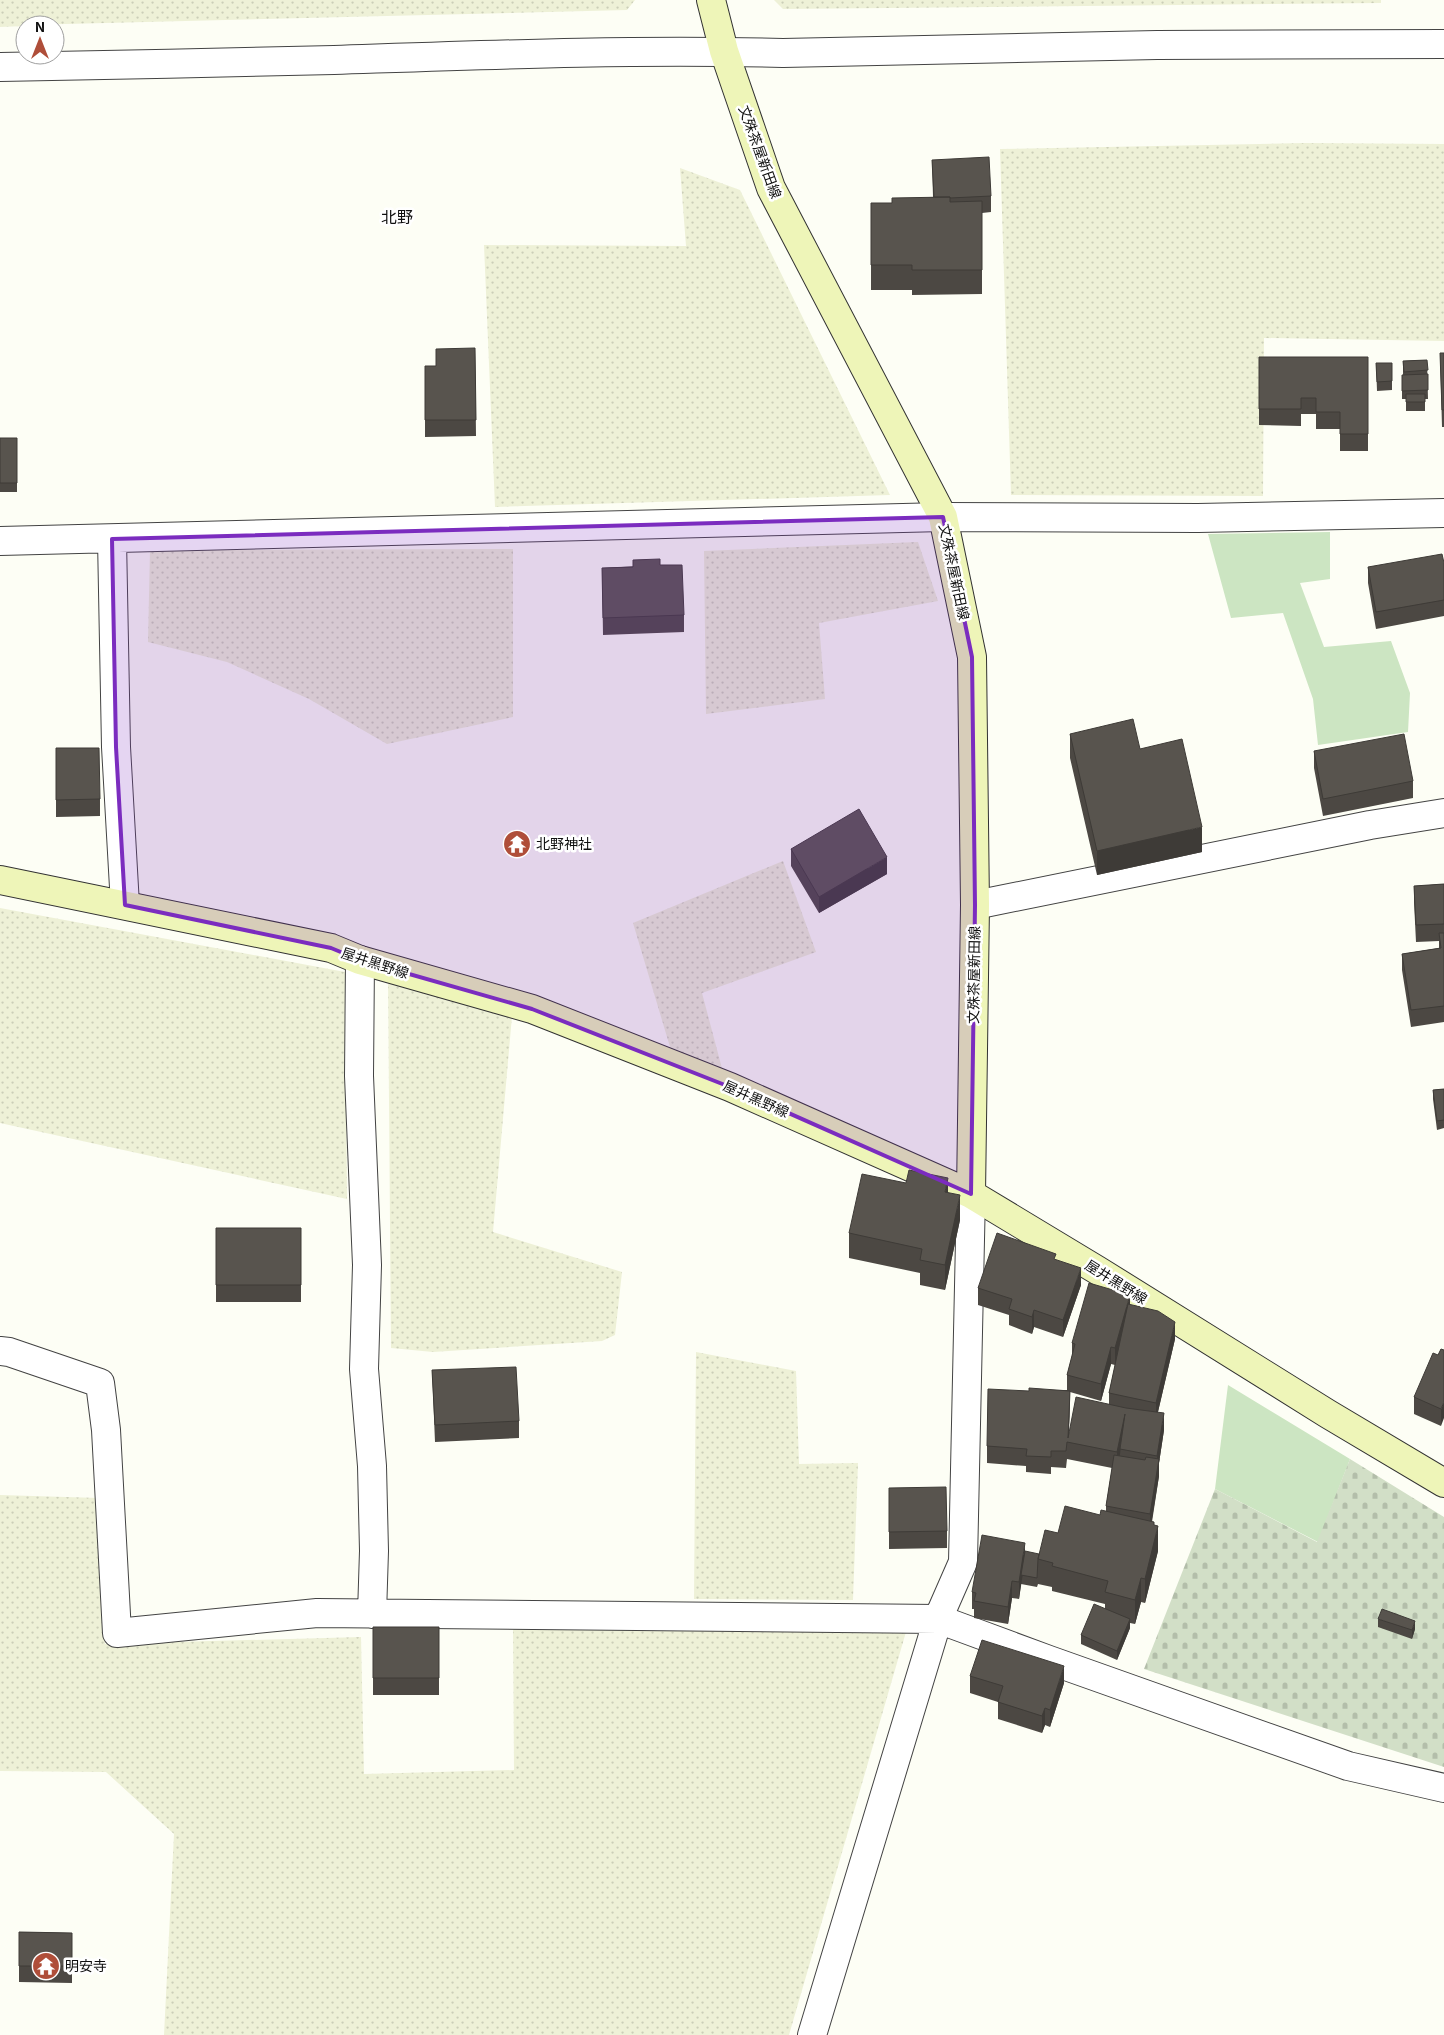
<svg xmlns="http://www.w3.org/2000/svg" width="1444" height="2035" viewBox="0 0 1444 2035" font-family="Georgia,'Noto Sans JP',serif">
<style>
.farmland{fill:url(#farmland-dots)}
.green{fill:#cce5c2}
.cemetery{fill:url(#cemetery-stones)}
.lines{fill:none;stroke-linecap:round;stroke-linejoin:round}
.street-casing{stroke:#434343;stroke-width:30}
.secondary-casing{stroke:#323232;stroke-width:30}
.street{stroke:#fff;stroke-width:28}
.secondary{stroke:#eef5b8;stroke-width:28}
.wall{fill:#4c4843;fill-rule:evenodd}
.shaded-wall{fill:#3e3b37}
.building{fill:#58544e;stroke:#3e3b37}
.marked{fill:#7b2cbf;fill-opacity:0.2;stroke:#7b2cbf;stroke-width:4;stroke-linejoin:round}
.labels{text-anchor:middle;stroke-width:5;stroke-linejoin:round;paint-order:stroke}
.street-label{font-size:14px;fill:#101010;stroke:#fff}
.poi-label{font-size:14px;fill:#101010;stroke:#fff;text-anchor:start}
.quarter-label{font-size:16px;fill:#101010;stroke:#fff}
</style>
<defs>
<pattern id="farmland-dots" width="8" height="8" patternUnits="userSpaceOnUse" patternTransform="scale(1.25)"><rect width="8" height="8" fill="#eef1d7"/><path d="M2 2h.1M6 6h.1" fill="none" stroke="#cbceb8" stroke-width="1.8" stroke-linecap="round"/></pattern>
<pattern id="cemetery-stones" width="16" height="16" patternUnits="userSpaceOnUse" patternTransform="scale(1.25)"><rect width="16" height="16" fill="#d2dfc7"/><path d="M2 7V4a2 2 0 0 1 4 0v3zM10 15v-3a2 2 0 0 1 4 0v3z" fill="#b3beaa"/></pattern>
</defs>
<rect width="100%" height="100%" fill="#fdfef5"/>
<path class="farmland" d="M0 0H635L627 10 25 25V26L0 27Z
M774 0H1381V3L783 9Z
M1304 143 1444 144V341L1264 338 1263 496 1011 495 1000 149Z
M680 168 740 190 890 495 495 507 484 245 686 246Z
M918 542 938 601 819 623 825 699 706 714 704 551Z
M513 549V717L387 744 309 699 227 662 148 642 150 550Z
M783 861 816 952 702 993 724 1076 673 1057 633 923Z
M0 908 345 972 347 1199 0 1123Z
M388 976 512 1016 493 1232 622 1272 615 1335 602 1341 433 1352 391 1348Z
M696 1352 796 1371 799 1464 858 1463 853 1600 694 1599Z
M0 1495 99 1498 105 1644 361 1637 364 1774 514 1770 513 1624 908 1625 789 2035H164L174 1834 106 1772 0 1771Z"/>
<path class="green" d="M1330 532V579L1300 583 1324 647 1391 641 1410 693 1408 732 1318 745 1313 699 1283 613 1231 618 1208 534Z
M1228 1385 1350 1459 1318 1542 1215 1489Z"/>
<path class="cemetery" d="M1350 1459 1444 1517V1767L1144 1669 1215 1489 1317 1542Z"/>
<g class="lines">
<g class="street-casing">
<path id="street" d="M0 67C111 65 223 63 334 60 484 55 633 49 783 53L1157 45 1444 44
M112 539 116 747 125 905
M0 541 943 517 1198 518 1444 513
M975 905 1370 825 1444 813
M360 960 359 1076 367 1265 364 1369 372 1466 374 1551 372 1614
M0 1351 9 1352 100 1383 106 1430 117 1633 317 1613 938 1619 1049 1660 1348 1766 1444 1788
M812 2035 938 1619 963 1562 971 1194"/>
</g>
<g class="secondary-casing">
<path id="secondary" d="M711 0 724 51 771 188 943 517 972 657 975 905 971 1194
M0 880 331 948 360 960 532 1009 730 1087 971 1194 1097 1270 1328 1414 1444 1483"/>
</g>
<use href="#street" class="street"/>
<use href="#secondary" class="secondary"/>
</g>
<path class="wall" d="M932 160 991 196V212L982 213V294L912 295V290H871V203H892L933 197Z
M475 348 476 436 425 437V366H436Z
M1440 353H1444V427H1442Z
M1259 357H1368V451H1340V429H1316V414H1301V426L1259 425Z
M1427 360 1428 399H1425V411H1406V399H1402V375H1403V361Z
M1376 363H1392V390L1377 391Z
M0 438H17V492H0Z
M1444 563V616L1376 629 1368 583V567Z
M660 565 684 615V632L603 635 602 568Z
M1070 734 1140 749 1202 852 1097 875 1070 758Z
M56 748 100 799V816L56 817Z
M1314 751 1413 781V798L1323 816 1314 768Z
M791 849 887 874 819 913 791 866Z
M1444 884V1022L1411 1027 1402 970V954L1439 948V941L1416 942 1414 902V886Z
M1444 1089V1128L1437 1130 1433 1099V1090Z
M948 1192 960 1220 945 1290 920 1285V1273L849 1258V1233Z
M216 1228H301V1302H216Z
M1056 1260 1081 1285 1063 1337 1034 1327 1032 1334 1009 1325V1315L978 1305V1288Z
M1130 1305 1175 1339 1158 1412 1164 1430 1159 1463V1476L1152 1522 1154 1525 1158 1551 1145 1603 1141 1602 1135 1624 1130 1623V1628L1117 1660 1081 1644V1635L1105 1609V1604L1052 1591V1587L1038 1584 1037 1587 1021 1584 1019 1599 1012 1598 1008 1624 974 1618V1609H972V1592L1025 1554H1039L1058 1533 1100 1515 1106 1511V1506L1112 1468 1067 1459 1066 1468 1051 1467V1474L1026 1472V1466L987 1463V1446L1029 1391 1067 1390V1375L1072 1356V1343ZM1111 1364 1115 1365 1109 1393V1404L1069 1433 1070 1392 1101 1401Z
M1441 1349V1426L1414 1414V1397L1438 1355Z
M432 1370 519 1421V1438L435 1442Z
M889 1488 947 1531V1548L889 1549Z
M1378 1619 1415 1629 1412 1639 1378 1627Z
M373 1627H439V1695H373Z
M970 1676 1064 1683 1050 1727 1045 1725 1042 1733 998 1719V1702L970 1693Z
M19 1932 72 1933V1983L19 1982Z"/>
<path class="shaded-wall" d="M1202 827V852L1097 875V851Z
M887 857V874L819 913V897Z
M948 1178V1203L945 1192Z
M960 1195V1220L945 1290V1265Z
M1081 1268V1285L1063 1337V1320Z
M1130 1295V1311L1115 1365V1348Z
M1034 1310V1327L1032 1334V1317Z
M1175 1322V1339L1156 1420V1403Z
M1111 1347V1364L1101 1401V1384Z
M1070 1391V1407L1068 1442Z
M1444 1402V1418L1441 1426V1409Z
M1164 1413V1430L1159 1463V1476L1150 1531V1514L1157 1469V1456Z
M1125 1414 1120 1454 1117 1469V1452Z
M1154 1522V1542L1158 1526V1551L1145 1603V1579Z
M1025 1543V1560L1019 1599V1582Z
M1141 1578V1602L1135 1624V1600Z
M1012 1581V1598L1008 1624V1607Z
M1130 1619V1628L1117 1660V1651Z
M1415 1621V1629L1412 1639V1630Z
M1064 1666V1683L1050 1727V1710Z
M1045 1708V1725L1042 1733V1716Z"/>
<path class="building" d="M989 157 991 196 950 198V197H934L932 160Z
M950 197V202L982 201V270H912V265H871V203H892V198Z
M475 348 476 420H425V366H436V349Z
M1440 353H1444V410H1442Z
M1259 357H1368V434H1340V412H1316V398H1301V409H1259Z
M1427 360 1428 370 1404 372 1403 361Z
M1376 363H1392V381L1377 382Z
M1428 374V390L1402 391V375Z
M1406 394H1425V402H1406Z
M0 438H17V483H0Z
M1442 554 1444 563V600L1376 612 1368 567Z
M660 559V565H682L684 615 603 618 602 568 633 567V560Z
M1133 719 1140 749 1182 739 1202 827 1097 851 1070 734Z
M1404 734 1413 781 1323 799 1314 751Z
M56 748H99L100 799 56 800Z
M859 809 887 857 819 897 791 849Z
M1444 884V924L1416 925 1414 886Z
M1439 933H1444V1006L1411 1010 1402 954 1441 948Z
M1444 1089V1120L1437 1121 1433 1090Z
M909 1170 948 1178 945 1192 960 1195 945 1265 920 1260 922 1249 849 1233 862 1174 906 1183Z
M216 1228H301V1285H216Z
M997 1233 1056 1254 1054 1259 1081 1268 1063 1320 1034 1310 1032 1317 1009 1309 1012 1299 978 1288Z
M1089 1283 1130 1295 1115 1348 1111 1347 1101 1384 1067 1375 1075 1344 1072 1343Z
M1128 1304 1158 1311 1175 1322 1156 1403 1109 1393Z
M1441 1349 1444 1350V1402L1441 1409 1414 1397 1433 1353 1438 1355Z
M516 1367 519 1421 435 1425 432 1370Z
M1029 1388 1070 1391 1068 1438 1076 1397 1126 1408 1164 1413 1157 1456 1120 1449 1125 1414 1117 1452 1067 1442 1066 1451H1051V1457L1026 1456 1027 1449 987 1446 988 1389 1029 1391Z
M1114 1455 1145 1460 1146 1457 1159 1459 1150 1514 1106 1506Z
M946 1487 947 1531 889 1532V1488Z
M1065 1506 1100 1515 1101 1510 1154 1522V1525L1158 1526 1145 1579 1141 1578 1135 1600 1105 1592 1108 1581 1052 1566 1053 1563 1038 1559 1045 1530 1058 1533Z
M982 1535 1025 1543 1019 1582 1012 1581 1008 1607 974 1601 976 1593 972 1592Z
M1025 1551 1039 1554 1038 1559 1037 1578 1021 1575Z
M1094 1604 1130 1619 1117 1651 1081 1635Z
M1382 1609 1415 1621 1412 1630 1378 1619Z
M373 1627H439V1678H373Z
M982 1640 1064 1666 1050 1710 1045 1708 1042 1716 998 1702 1003 1686 970 1676Z
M19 1932 72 1933V1966H19Z"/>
<path class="marked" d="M943 517 972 657 975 905 971 1194 730 1087 532 1009 360 960 331 948 125 905 116 747 112 539Z"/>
<defs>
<g id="temple-disc" transform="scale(1.4375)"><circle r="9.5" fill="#af4e39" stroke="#fff"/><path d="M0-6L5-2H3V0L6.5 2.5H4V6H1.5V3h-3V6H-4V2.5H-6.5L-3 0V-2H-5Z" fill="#fff"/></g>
</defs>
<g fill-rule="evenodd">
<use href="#temple-disc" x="517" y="844"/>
<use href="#temple-disc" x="46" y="1966"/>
</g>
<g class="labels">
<g class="street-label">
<text transform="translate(760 152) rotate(70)" y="5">文殊茶屋新田線</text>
<text transform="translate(954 572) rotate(78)" y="5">文殊茶屋新田線</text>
<text transform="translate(375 963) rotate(18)" y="5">屋井黒野線</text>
<text transform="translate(974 975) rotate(-89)" y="5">文殊茶屋新田線</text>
<text transform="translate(756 1099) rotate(24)" y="5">屋井黒野線</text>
<text transform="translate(1116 1282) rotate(32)" y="5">屋井黒野線</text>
</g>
<g class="poi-label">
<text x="536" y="849">北野神社</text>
<text x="65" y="1971">明安寺</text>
</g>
<g class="quarter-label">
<text x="397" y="223">北野</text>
</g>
</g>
<g transform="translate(40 40)"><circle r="24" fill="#ffffff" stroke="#9f9f9f"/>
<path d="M0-4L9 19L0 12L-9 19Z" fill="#af4e39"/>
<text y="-8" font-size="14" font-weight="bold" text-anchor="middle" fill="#101010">N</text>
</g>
</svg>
